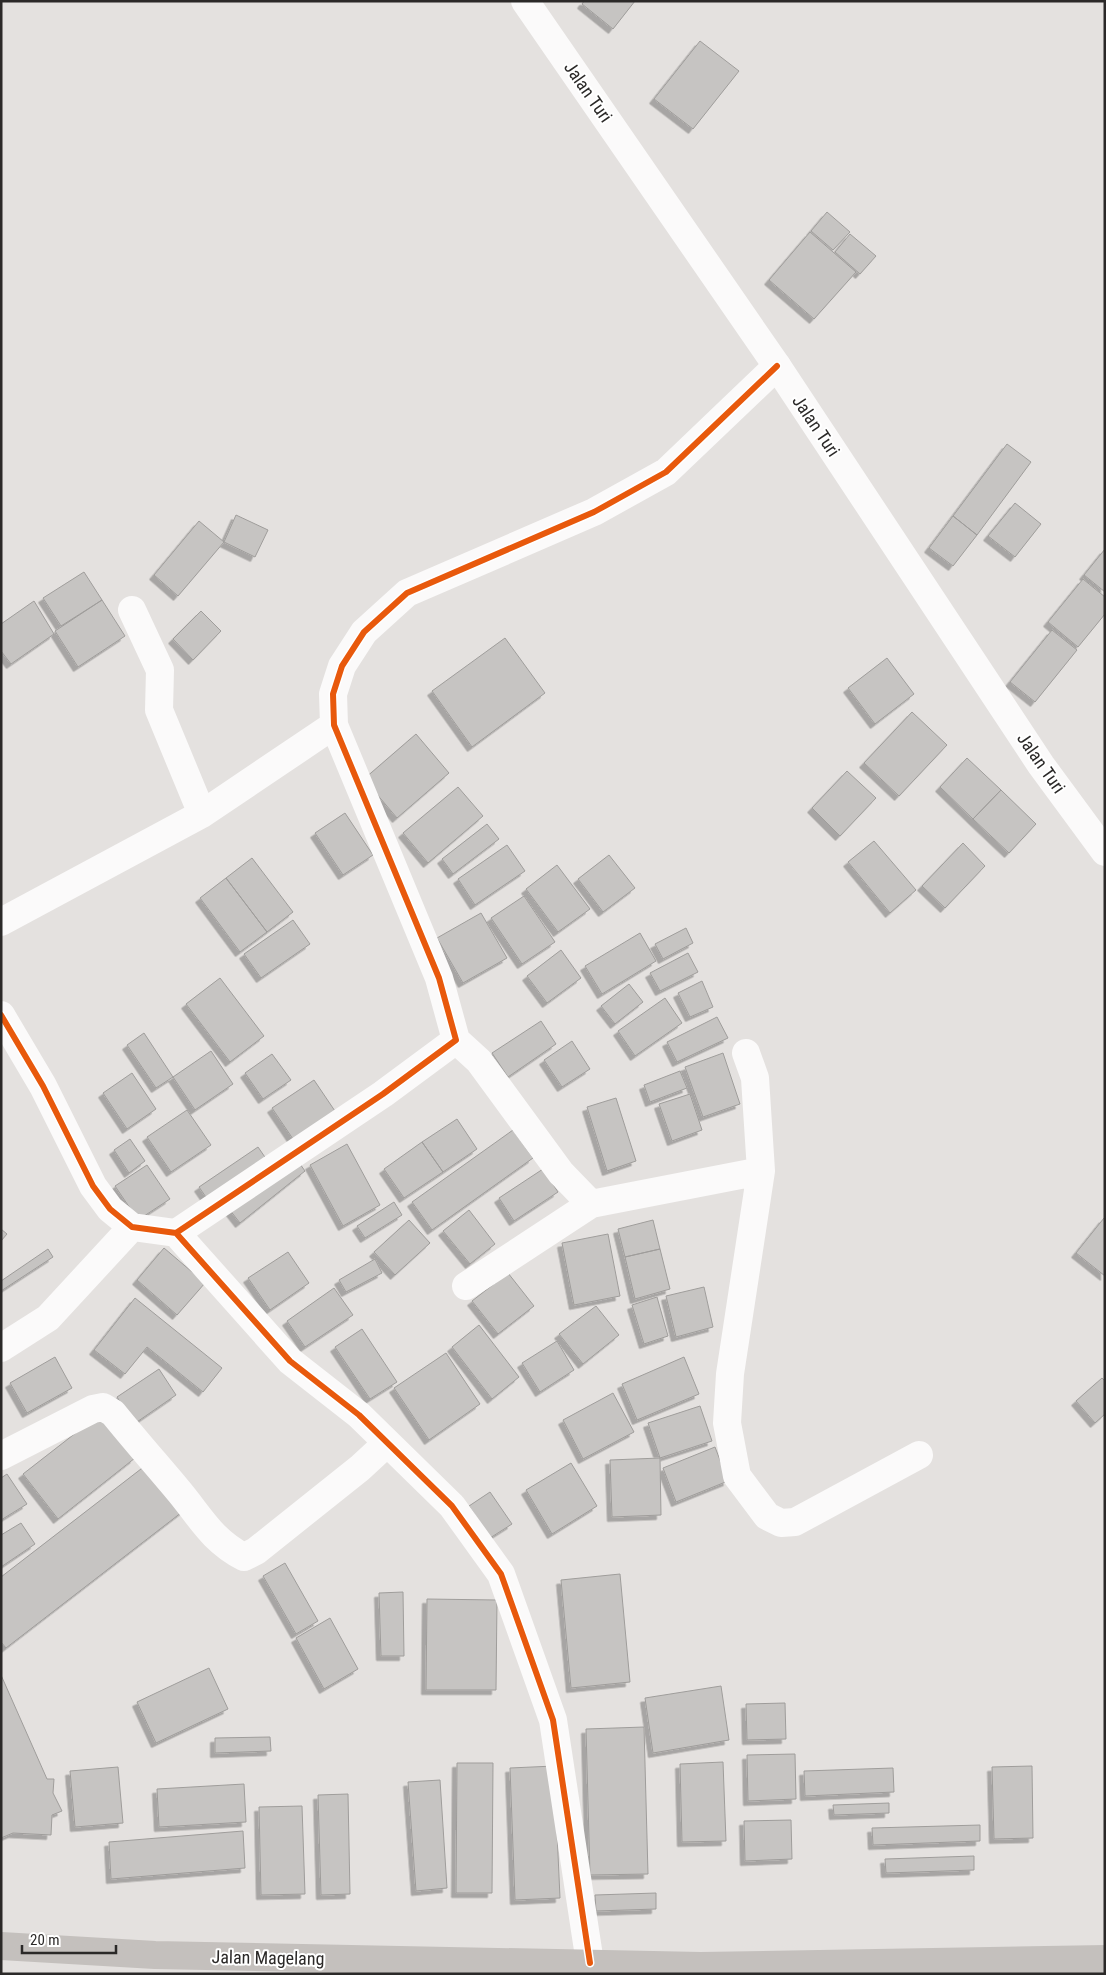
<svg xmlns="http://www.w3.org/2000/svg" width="1106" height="1975" viewBox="0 0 1106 1975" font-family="'Roboto Condensed',sans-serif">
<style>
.building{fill:#c6c4c2;stroke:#9f9d9b;filter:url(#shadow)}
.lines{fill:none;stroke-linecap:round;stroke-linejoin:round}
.minor{stroke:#fbfafa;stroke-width:28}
.secondary{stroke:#fbfafa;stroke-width:28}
.trunk{stroke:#c4c0bd;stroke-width:28}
.cycleway-casing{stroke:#fff;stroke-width:9}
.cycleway{stroke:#e8590c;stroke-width:6}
.labels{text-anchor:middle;stroke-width:4;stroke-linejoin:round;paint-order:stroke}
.street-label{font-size:18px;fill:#2b2928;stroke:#fff}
</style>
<defs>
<filter id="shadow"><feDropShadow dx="-4.5" dy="4.5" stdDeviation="0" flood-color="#0004"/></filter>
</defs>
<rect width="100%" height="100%" fill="#e4e1df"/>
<path class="building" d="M584 1H635L613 29 582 4Z
M700 41 739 71 693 129 654 99Z
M827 212 850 232 833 250 811 231Z
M810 232 856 272 814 319 769 280Z
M850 234 876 256 860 274 835 252Z
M1007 444 1031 462 977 535 953 516Z
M1015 503 1041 524 1015 557 988 536Z
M236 515 268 530 255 557 224 542Z
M953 516 977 535 953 566 929 548Z
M199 521 224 542 178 596 154 575Z
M1105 549V592L1084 575Z
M84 572 102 600 61 626 43 598Z
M1083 579 1105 597V614L1078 647 1048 622Z
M102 600 125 636 78 667 55 631Z
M34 601 54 634 11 664 1 651V624Z
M201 611 221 631 193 660 173 639Z
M1052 630 1077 650 1035 702 1010 682Z
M505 638 545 693 472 747 432 691Z
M887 658 914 694 875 724 848 688Z
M912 712 947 745 899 796 864 763Z
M416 734 449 773 397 818 364 779Z
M967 758 1001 790 973 819 940 787Z
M847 771 876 798 840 836 812 808Z
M458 787 483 816 428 863 403 833Z
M1001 790 1036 824 1009 853 973 819Z
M345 813 373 855 343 875 315 833Z
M487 824 499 839 453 874 442 859Z
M874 841 916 890 890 913 848 862Z
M963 843 985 866 945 908 922 886Z
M507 845 525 871 475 905 458 879Z
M609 855 635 888 603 912 578 879Z
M252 858 293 912 267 932 226 878Z
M557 865 590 909 558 932 526 889Z
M226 878 267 932 240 952 200 898Z
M524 896 555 942 522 964 491 918Z
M481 913 507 958 463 983 437 938Z
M293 920 310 944 261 978 244 954Z
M686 928 693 943 663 959 655 944Z
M640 933 656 961 602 994 585 966Z
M561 950 581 978 547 1003 527 976Z
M688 953 698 972 660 991 650 973Z
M220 978 264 1036 230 1062 186 1004Z
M702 981 713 1007 690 1017 678 993Z
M629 984 643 1002 615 1024 601 1006Z
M665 998 682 1023 635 1056 618 1031Z
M717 1017 728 1038 677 1062 667 1042Z
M541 1021 556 1044 508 1077 492 1053Z
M144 1033 173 1077 156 1088 127 1045Z
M572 1041 590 1069 562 1087 544 1060Z
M211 1051 233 1084 195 1110 173 1077Z
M723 1053 740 1104 703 1117 685 1067Z
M272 1054 291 1080 263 1099 245 1073Z
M680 1071 687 1088 650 1102 644 1085Z
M132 1073 156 1109 127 1129 103 1093Z
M314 1080 337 1114 295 1142 272 1108Z
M690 1094 702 1130 672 1141 659 1104Z
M616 1098 636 1161 607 1171 587 1107Z
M187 1110 211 1145 171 1172 147 1137Z
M457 1119 477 1149 443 1172 422 1142Z
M513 1130 533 1158 432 1230 412 1202Z
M130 1139 145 1161 129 1173 114 1150Z
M422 1142 443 1172 404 1198 384 1169Z
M347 1144 380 1205 343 1226 310 1165Z
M258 1147 269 1163 210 1203 199 1187Z
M295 1157 305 1171 240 1223 229 1209Z
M147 1165 170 1199 138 1220 115 1186Z
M543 1169 558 1192 514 1221 499 1198Z
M394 1202 402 1215 365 1238 357 1226Z
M469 1210 495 1244 470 1264 443 1231Z
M1104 1218 1105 1219V1276L1076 1253Z
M409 1220 430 1243 395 1275 374 1252Z
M653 1220 660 1249 625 1257 618 1229Z
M1 1229 7 1234 1 1241Z
M608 1234 620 1296 574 1305 562 1243Z
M164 1248 205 1283 177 1315 137 1280Z
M48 1249 53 1257 1 1291V1281Z
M660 1249 670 1289 635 1299 625 1257Z
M288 1252 309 1283 270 1310 248 1278Z
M375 1259 382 1273 346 1292 339 1280Z
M508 1273 534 1306 498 1334 472 1301Z
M704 1287 713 1327 676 1337 666 1296Z
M334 1288 353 1315 305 1347 287 1321Z
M657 1297 668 1336 644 1344 632 1305Z
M135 1298 222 1368 203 1392 147 1347 125 1374 94 1350Z
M596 1306 619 1335 583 1364 559 1334Z
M479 1325 519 1377 492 1399 452 1347Z
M362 1329 397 1382 370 1399 335 1347Z
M557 1341 574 1370 540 1392 522 1363Z
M446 1353 480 1404 429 1440 394 1388Z
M55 1357 72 1388 27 1413 10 1383Z
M684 1357 699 1394 637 1420 622 1384Z
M159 1369 176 1395 134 1424 117 1397Z
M1102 1378 1105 1381V1414L1095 1423 1076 1401Z
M613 1393 634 1432 583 1459 563 1420Z
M700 1406 712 1441 660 1458 648 1423Z
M100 1414 135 1458 58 1519 23 1474Z
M715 1447 728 1481 676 1502 663 1468Z
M660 1458 661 1515 612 1517 610 1460Z
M150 1462 186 1509 6 1648 1 1642V1577Z
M571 1463 597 1506 552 1534 526 1490Z
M7 1474 27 1504 1 1520V1478Z
M490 1492 512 1524 490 1538 469 1506Z
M21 1523 35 1544 1 1567V1535Z
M285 1563 318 1621 296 1634 263 1576Z
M620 1574 630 1682 571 1688 561 1580Z
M403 1592 404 1656H381L379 1593Z
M427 1599 497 1600 496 1690H426Z
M330 1618 358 1669 324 1689 296 1638Z
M209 1668 228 1709 156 1743 137 1702Z
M1 1675 47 1779H54L53 1793 62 1811 52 1815 51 1835 13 1833 1 1838Z
M721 1686 729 1740 653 1753 645 1698Z
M785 1703 786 1739 747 1740 746 1704Z
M644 1727 648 1874 590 1875 586 1729Z
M270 1737 271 1751 215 1753V1738Z
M795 1754 796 1799 748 1801 747 1755Z
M723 1762 726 1841 682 1842 680 1764Z
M457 1763H493L492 1893H456Z
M554 1766 560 1898 515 1900 510 1768Z
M1032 1766 1033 1838 994 1839 992 1767Z
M118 1767 123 1823 75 1827 70 1771Z
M893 1768 894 1792 805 1796 804 1771Z
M440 1780 447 1888 416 1891 408 1782Z
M244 1784 246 1822 159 1827 157 1789Z
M348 1794 350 1894 321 1895 318 1795Z
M889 1803V1813L834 1815 833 1805Z
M302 1806 305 1894 261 1895 259 1807Z
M791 1820 792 1859 745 1861 744 1821Z
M980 1825V1841L873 1845 872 1828Z
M243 1831 245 1868 111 1879 109 1842Z
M974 1856V1870L886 1873 885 1859Z
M656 1893V1909L596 1911 595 1895Z"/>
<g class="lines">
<path class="minor" d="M132 610 160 670 159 710 202 814
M1 922 202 814 334 725
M1 1015 43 1086 93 1186 110 1209 132 1227 176 1233 290 1361 359 1415 452 1506 501 1574 553 1720 590 1963
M456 1040 479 1061 561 1173 591 1204
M746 1053 755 1078 761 1171 730 1374 727 1423 737 1476 767 1516 781 1523 795 1522 919 1455
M176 1233 383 1094 456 1040 439 978 334 725 333 694 342 666 364 632 407 593 594 512 666 472 777 366
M466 1286 591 1204 761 1171
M1 1348 48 1318 132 1227
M1 1456 93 1409 103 1407 113 1413C134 1439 156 1464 177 1489 200 1516 211 1540 244 1557L256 1551 360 1468 387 1443"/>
<path class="secondary" d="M525 1 777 366 1041 765 1105 852"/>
<path class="trunk" d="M1 1946 155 1955 701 1966 1105 1959"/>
<g class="cycleway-casing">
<path id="cycleway" d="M1 1015 43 1086 93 1186 110 1209 132 1227 176 1233 290 1361 359 1415 452 1506 501 1574 553 1720 590 1963
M176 1233 383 1094 456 1040 439 978 334 725 333 694 342 666 364 632 407 593 594 512 666 472 777 366"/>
</g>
<use href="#cycleway" class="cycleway"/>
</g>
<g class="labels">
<g class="street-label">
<text transform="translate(588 92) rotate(55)" y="6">Jalan Turi</text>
<text transform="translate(816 426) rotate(56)" y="6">Jalan Turi</text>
<text transform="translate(1041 763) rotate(55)" y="6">Jalan Turi</text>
<text transform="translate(268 1958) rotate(1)" y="6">Jalan Magelang</text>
</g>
</g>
<rect width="1106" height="1975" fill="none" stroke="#2b2928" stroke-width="5"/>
<path d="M22 1945v8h94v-8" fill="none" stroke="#2b2928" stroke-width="2.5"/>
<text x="30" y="1945" font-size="15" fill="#2b2928" stroke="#ffffff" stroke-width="4" paint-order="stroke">20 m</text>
</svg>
